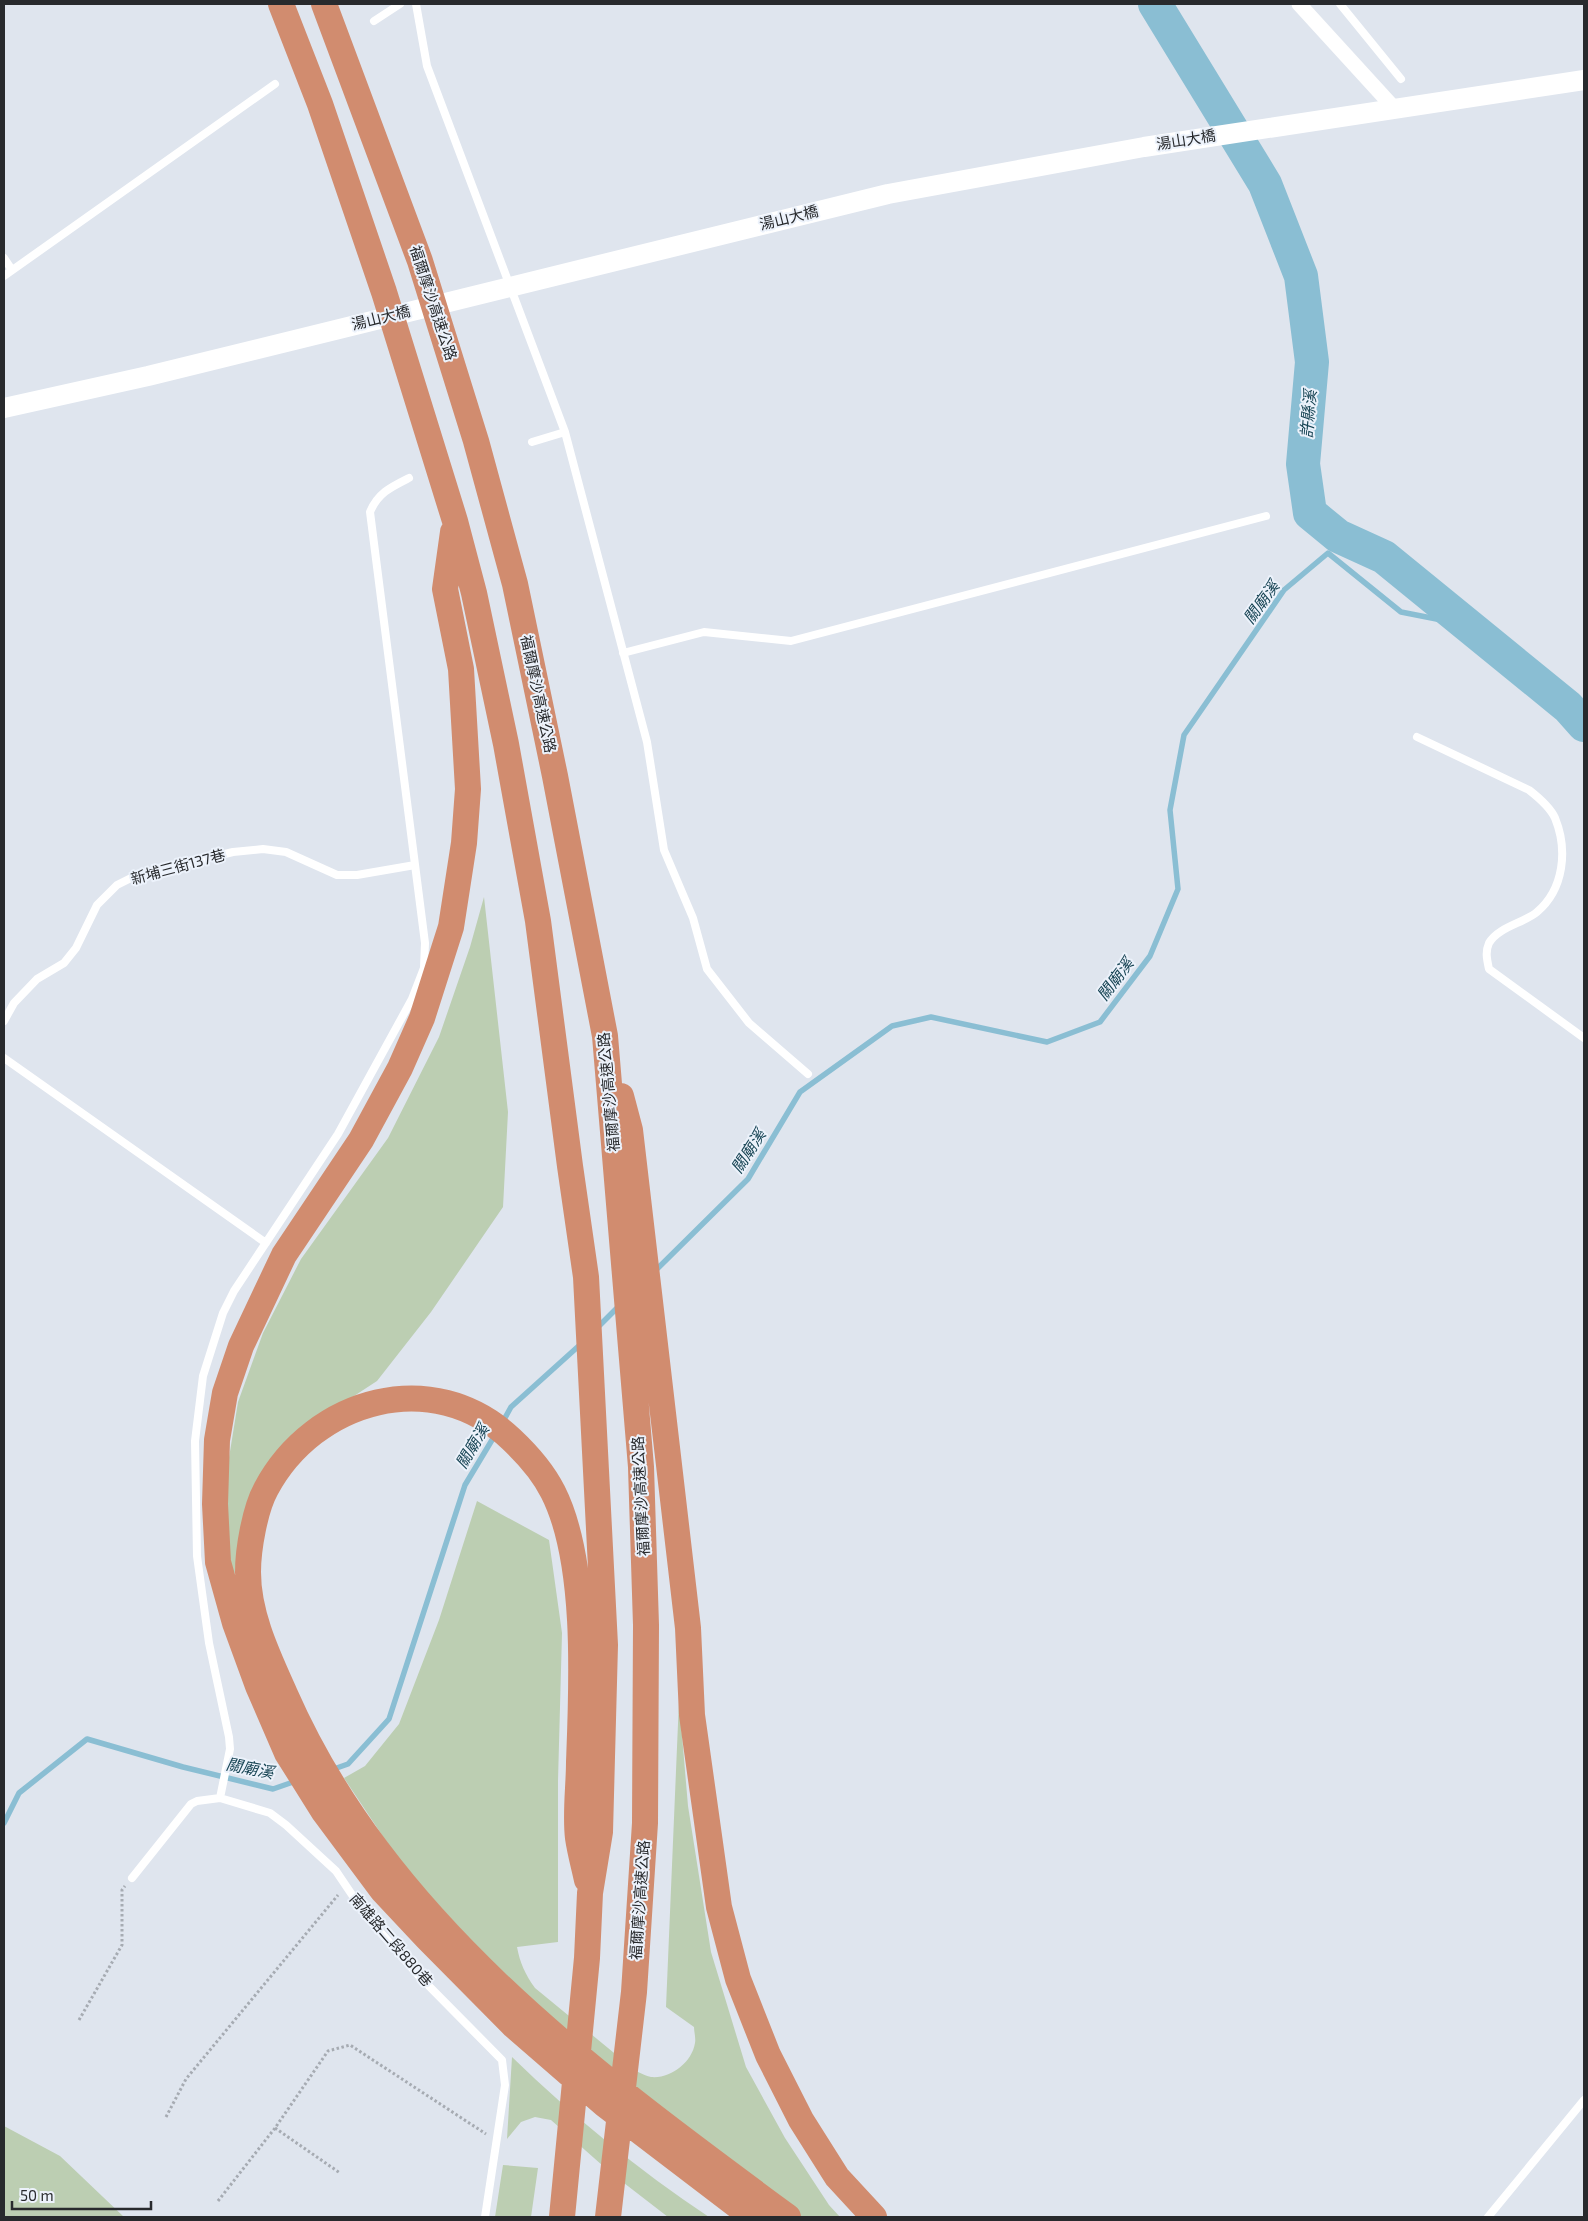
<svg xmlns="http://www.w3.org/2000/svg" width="1588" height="2221" viewBox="0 0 1588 2221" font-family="'Exo 2','Noto Sans TC',sans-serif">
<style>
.green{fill:#bcceb2}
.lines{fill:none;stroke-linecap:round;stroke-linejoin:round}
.stream{stroke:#8abed3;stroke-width:5.5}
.river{stroke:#8abed3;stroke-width:34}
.path{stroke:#a6abb2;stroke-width:3;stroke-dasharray:2.5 2.5;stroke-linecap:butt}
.lane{stroke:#fff;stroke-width:8}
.street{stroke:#fff;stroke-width:15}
.secondary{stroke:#fff;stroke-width:20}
.highway{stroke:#d18c6f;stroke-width:26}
.labels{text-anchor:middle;stroke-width:4;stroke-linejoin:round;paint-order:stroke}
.street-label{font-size:15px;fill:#282a2d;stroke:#ecf2fb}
.water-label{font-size:16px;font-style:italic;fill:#164353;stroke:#ecf2fb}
</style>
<rect width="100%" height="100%" fill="#dfe5ee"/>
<path class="green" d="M484 897 508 1112 503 1207 431 1312 377 1381 308 1426 241 1531 234 1578 228 1549 227 1470 238 1402 263 1333 301 1259 388 1138 439 1037 470 947Z
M477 1501 549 1540 562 1633 558 1781V1942L517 1947C520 1963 525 1974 535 1988L636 2071C641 2073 646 2076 651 2077 671 2079 692 2062 695 2043 696 2038 694 2032 694 2027L666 2007 679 1700 688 1806 711 1952 746 2067 785 2138 829 2205 840 2217H798L546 2021 404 1868 344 1778 365 1766 399 1724 439 1620Z
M512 2057C573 2116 638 2170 709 2217H668L611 2173 551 2120 535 2117 521 2122 507 2139Z
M4 2126 60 2156 124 2217H4Z
M503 2165 538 2168 531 2217H495Z"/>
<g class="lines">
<path class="stream" d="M654 1272 748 1179 800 1092 892 1026 931 1017 1047 1042 1100 1022 1150 956 1178 889 1170 810 1184 735 1284 590 1328 553 1401 612 1467 625
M597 1328 619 1306
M501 1425 511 1407 582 1343
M331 1770 348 1764 389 1719 465 1485 495 1435
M4 1823 19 1793 87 1739 183 1767 273 1789 296 1781"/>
<path class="river" d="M1155 4 1265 184 1301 276 1312 362 1303 464 1310 513 1338 536 1384 557 1568 707 1584 725"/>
<path class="path" d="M79 2020 122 1945V1890L125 1886
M166 2117 186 2079 338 1895
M275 2128 340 2173
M218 2201 275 2128 328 2051 350 2045 486 2134"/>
<path class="lane" d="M416 4 427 66 565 432 647 742 664 850 693 918 707 969 749 1023 808 1074
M1340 4 1401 79
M374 21 400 4
M4 258 12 270
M4 276 275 84
M532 442 565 432
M623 653 704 632 791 641 1266 516
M1417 737 1529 790C1538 797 1550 807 1555 818 1568 850 1564 889 1537 912 1524 923 1498 927 1489 943 1485 952 1487 960 1489 969L1584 1038
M4 1021 14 1003 37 979 64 963 76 948 97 905 117 885 137 875 233 852 263 849 286 852 337 875H357L415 865
M4 1058 266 1243
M220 1798 230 1749 229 1737 209 1643 197 1556 195 1441 203 1376 223 1313 234 1291 338 1134 412 999 424 968 425 943 370 512C378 493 391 487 409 478
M132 1878 191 1804 197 1801 220 1798 270 1813 286 1825 336 1871 367 1917 419 1976 502 2060 505 2085 485 2217
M1488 2217 1584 2100"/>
<path class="street" d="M1299 4 1394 108"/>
<path class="secondary" d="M4 408 148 376 888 194 1144 147 1584 80"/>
<path class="highway" d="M281 4 320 104 384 292 455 521 474 593 506 744 538 921 570 1166 586 1277 605 1645 600 1832 590 1893 587 1958 562 2217
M324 4 420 261 476 441 515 584 555 776 605 1036 641 1467 646 1625 645 1823 634 1992 608 2217
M453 532 445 589 461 669 468 789 464 843 451 927 422 1018 400 1068 361 1140 284 1255 241 1346 225 1393 217 1440 215 1504 218 1562 235 1623 258 1686 287 1753 324 1812 382 1890 427 1938 514 2026 605 2105 752 2217
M621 1096 630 1130 688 1628 692 1715 719 1907 738 1979 768 2055 801 2120 837 2177 874 2217
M587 1880C584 1866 580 1852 578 1838 575 1814 579 1786 579 1762 582 1685 588 1561 553 1492 543 1472 527 1454 511 1439 433 1365 314 1399 266 1489 255 1509 248 1549 248 1572 248 1615 268 1656 285 1694 385 1922 594 2074 788 2217"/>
</g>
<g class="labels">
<g class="street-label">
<text transform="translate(1186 140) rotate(-9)" y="5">湯山大橋</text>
<text transform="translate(789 218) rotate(-14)" y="5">湯山大橋</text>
<text transform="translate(433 303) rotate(72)" y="5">福爾摩沙高速公路</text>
<text transform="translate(381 318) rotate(-14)" y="5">湯山大橋</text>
<text transform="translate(538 694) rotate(78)" y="5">福爾摩沙高速公路</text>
<text transform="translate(178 867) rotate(-15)" y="5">新埔三街137巷</text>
<text transform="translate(609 1092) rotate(-95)" y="5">福爾摩沙高速公路</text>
<text transform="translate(641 1496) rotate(-93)" y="5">福爾摩沙高速公路</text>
<text transform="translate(640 1900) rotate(-86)" y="5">福爾摩沙高速公路</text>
<text transform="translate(391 1940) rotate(49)" y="5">南雄路二段880巷</text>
</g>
<g class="water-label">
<text transform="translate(1308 414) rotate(-85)" y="6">許縣溪</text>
<text transform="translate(1261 602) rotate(-54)" y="6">關廟溪</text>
<text transform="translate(1115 979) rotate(-53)" y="6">關廟溪</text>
<text transform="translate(748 1151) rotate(-57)" y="6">關廟溪</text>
<text transform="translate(472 1446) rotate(-59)" y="6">關廟溪</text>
<text transform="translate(250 1768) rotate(11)" y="6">關廟溪</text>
</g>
</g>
<rect width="1588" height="2221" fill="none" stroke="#282a2d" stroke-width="10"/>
<path d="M12 2201v8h139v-8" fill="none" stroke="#282a2d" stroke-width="2.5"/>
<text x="20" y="2201" font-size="15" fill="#282a2d" stroke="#ecf2fb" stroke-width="4" paint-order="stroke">50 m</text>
</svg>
